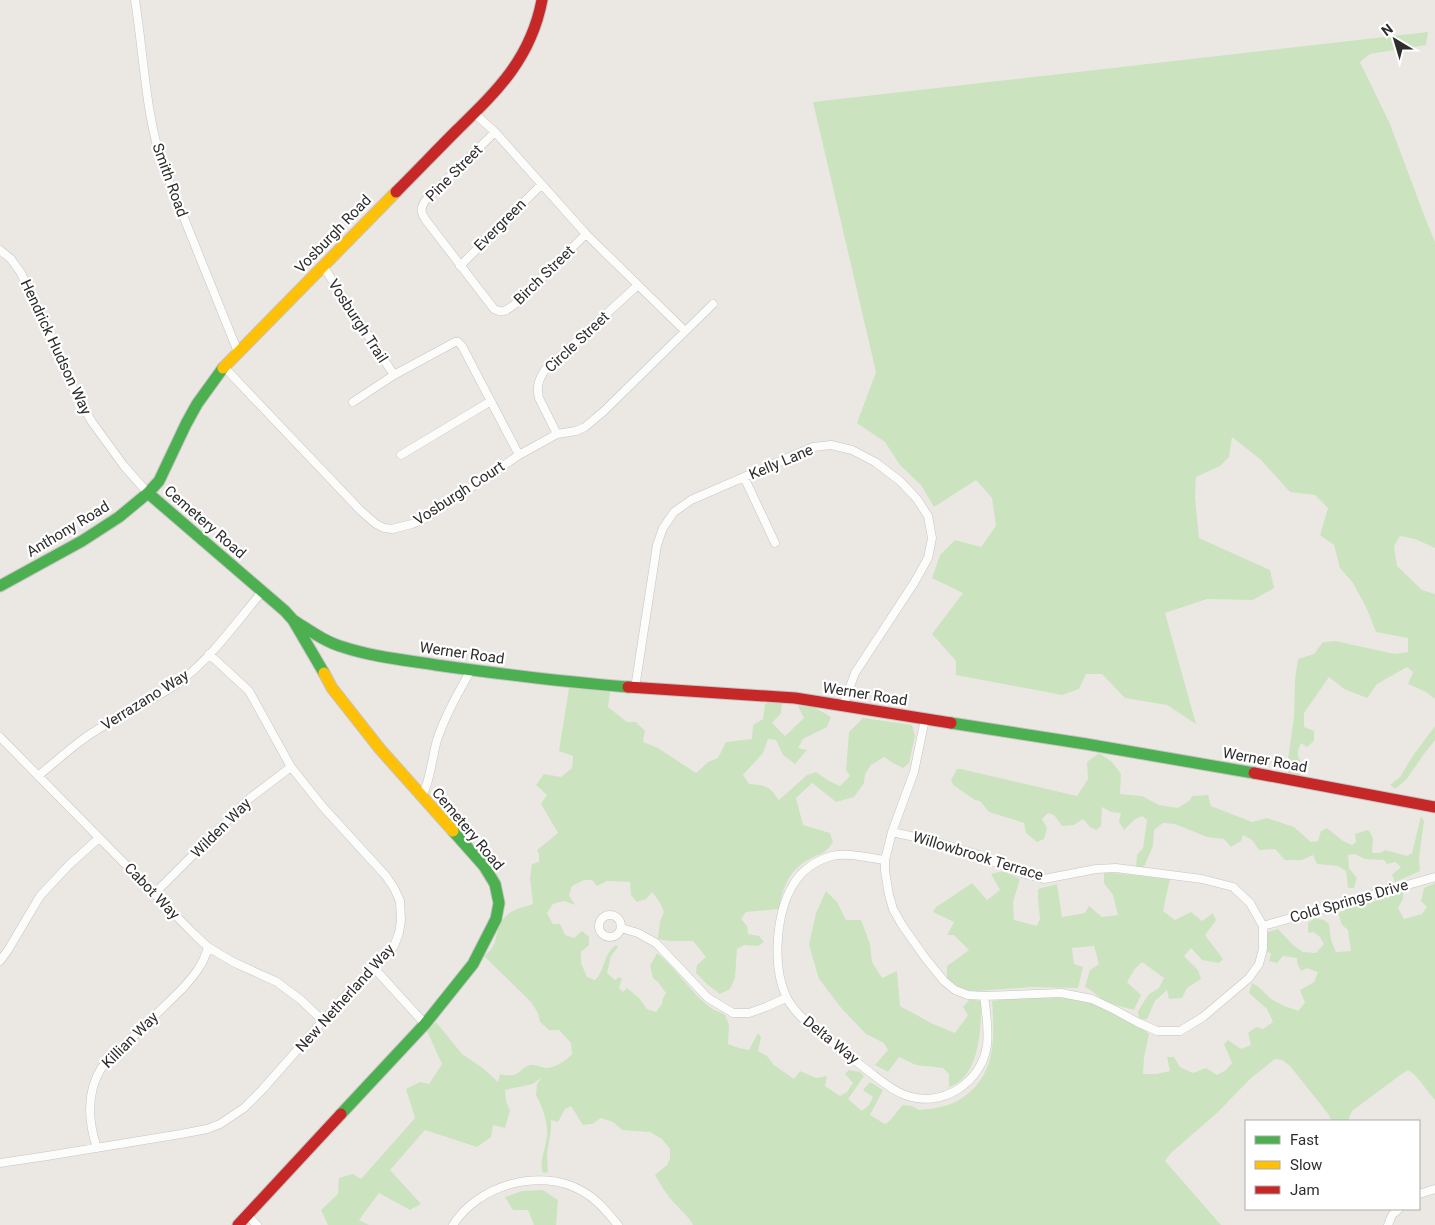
<svg xmlns="http://www.w3.org/2000/svg" width="1435" height="1225" viewBox="0 0 1435 1225" font-family="Roboto,sans-serif">
<style>
.green{fill:#cbe4bf}
.lines{fill:none;stroke-linecap:round;stroke-linejoin:round}
.street-casing{stroke:#c5c4c4;stroke-width:9}
.fast-casing{stroke:#c5c4c4;stroke-width:13}
.slow-casing{stroke:#c5c4c4;stroke-width:13}
.jam-casing{stroke:#c5c4c4;stroke-width:13}
.street{stroke:#fcfcfb;stroke-width:8}
.fast{stroke:#4caf50;stroke-width:11}
.slow{stroke:#ffc107;stroke-width:11}
.jam{stroke:#c62828;stroke-width:11}
.labels{text-anchor:middle;stroke-width:4.5;stroke-linejoin:round;paint-order:stroke}
.street-label{font-size:15px;fill:#2d2d2d;stroke:#fff}
</style>
<rect width="100%" height="100%" fill="#ebe8e4"/>
<path class="green" d="M1428 32 1426 45 1370 54 1360 62 1390 124 1424 215 1435 242V548L1415 539 1400 536 1394 546 1397 566 1422 590 1435 594V699L1426 692 1408 684 1413 672 1407 667 1377 684 1367 698 1344 689 1329 677 1304 713V727L1314 731V741L1307 747 1301 743C1296 754 1297 758 1305 767L1300 775 1288 773V759L1294 717 1295 679 1298 659 1314 654 1323 642 1335 641 1395 654 1408 652V638L1376 632 1366 607 1353 583 1340 568 1334 545 1320 535 1328 508 1315 495 1290 492 1261 460 1232 437 1229 457 1220 466 1196 477 1195 497 1199 538 1270 570 1274 588 1253 600 1207 599 1165 613 1196 724 1167 705 1125 698 1102 674H1086L1079 689 1062 695 956 675V661L932 634 963 593 932 578 940 555 955 540 981 547 996 526 992 498 976 480 934 507 921 485 900 465 885 442 857 423 876 372 813 102Z
M569 688 610 692 608 707 627 722H636L645 731 643 742 658 748 696 773 708 762 718 758 726 742 752 739 753 725 763 719 765 704 773 701 782 703 781 713 772 723 785 736 804 718 798 706 814 707 831 717 827 727 803 739 798 748 807 750 795 764 783 755 776 740 768 739 763 753 743 775 749 784C766 785 769 786 779 800L807 775 816 772 829 781 840 786 850 776 846 770 849 732 863 718 912 725 915 736 909 763 903 768 893 763 884 757 871 765 865 774 864 783 854 797 836 802 812 783 796 798 803 825 830 833 833 842C825 855 820 853 808 860 789 870 782 889 779 909L746 912 741 919 747 926 748 934 759 936 764 942 758 946 744 945 737 949 735 978 730 989 720 994 708 985 696 973 697 965 706 957 693 941H669L658 939 660 921 664 912 659 901 652 892 646 899 637 902 631 895 630 882 607 881 597 886 592 880H584L572 886 569 895 575 905 564 901 553 904 547 913 553 924H560L565 935 574 938 582 931 589 937V945L581 952V963L587 977 595 980C605 971 603 954 616 945L618 947 611 956 607 973 615 980 619 977 622 979 619 988 623 992 627 988 639 998 647 1009 656 1012 662 1004 663 998 666 993 658 982 653 978 650 966 657 953C677 969 690 992 711 1008 715 1011 721 1012 725 1015L729 1025 728 1044 739 1048 749 1050 758 1033 761 1037 758 1051 767 1056 774 1065 794 1079 800 1071 816 1078 827 1076 825 1086 840 1096 847 1092 853 1083 845 1074 849 1070 860 1072 864 1076 848 1099 862 1111 869 1105 873 1097 863 1090 870 1082 883 1090 870 1115 885 1124C893 1120 896 1111 903 1105L912 1106 919 1110C930 1109 943 1107 953 1103 996 1082 995 1042 992 1001 1013 998 1036 995 1057 996 1084 997 1130 1015 1149 1034L1144 1058 1143 1074H1156L1170 1071 1167 1057H1174L1180 1067 1193 1073 1206 1068 1217 1075 1226 1070 1232 1063 1224 1044 1228 1040 1241 1049 1251 1045 1248 1033 1256 1027 1263 1029 1273 1022 1267 1009 1249 993 1252 983C1261 988 1262 990 1268 996 1276 1004 1288 1007 1298 1011L1305 1003 1300 990 1314 982 1318 972 1307 968 1301 971 1297 963V958L1283 956 1277 963 1269 961 1271 953 1266 952 1268 932 1278 929 1293 945 1303 952 1316 953 1324 944 1320 937 1313 932 1308 933V923L1315 918 1324 920 1329 924 1331 940 1336 952 1351 951 1348 930 1342 925 1338 913 1362 902 1376 901 1390 893 1403 891V899L1398 908 1404 919 1422 914 1427 907 1421 901 1424 888 1435 883V1100C1426 1091 1419 1076 1408 1070L1399 1076 1352 1111 1348 1121H1331L1329 1115 1290 1066 1282 1060 1275 1059 1250 1079 1218 1112 1171 1153 1165 1161 1221 1225H693C688 1216 681 1210 674 1203 666 1194 661 1185 655 1175L667 1165 670 1159V1149L662 1139 650 1132 622 1130 613 1122 601 1118 592 1124 583 1125 571 1106 565 1109 558 1122 551 1120V1130L547 1154 548 1172 543 1173C539 1163 544 1153 546 1142 550 1126 543 1108 536 1095L537 1084 542 1077 533 1084 505 1090 506 1101 510 1111 505 1128 493 1125 491 1137 477 1147 425 1130 390 1170 421 1204 410 1210 379 1193 359 1220 369 1225H328L321 1210 338 1194 339 1178 353 1174 361 1179 415 1118 406 1089 420 1082 429 1084 442 1064 427 1031 436 1022 462 1054 484 1069 498 1082 500 1074C522 1080 519 1065 533 1065 537 1065 541 1067 545 1068 555 1068 566 1061 572 1054L571 1043 559 1030H549L540 1022 538 1013 531 1002 484 956C502 943 492 928 507 915 513 909 525 907 533 904L530 878 532 864 539 862V854L537 850 558 833 541 804 547 795 536 785 544 774 561 777 572 768 573 756 559 751Z
M1435 726V740L1424 754 1406 780 1395 789 1390 785 1400 777 1412 757Z
M1099 753 1112 762 1121 774 1120 794 1142 796 1159 805 1178 808 1190 800 1192 796 1208 795 1211 806 1252 822 1267 818 1294 827 1311 842 1318 841 1321 831 1327 828 1343 841 1352 845 1356 842 1355 834 1367 830 1370 832 1373 839 1372 853H1380L1385 850 1407 856 1412 853 1421 816 1424 821 1419 858 1420 871 1395 882 1392 875 1401 867 1395 862 1387 864 1384 860 1365 859 1355 854 1348 855 1349 868 1357 878 1354 888H1348L1346 871 1338 866 1317 864 1313 855 1302 860H1285L1275 849 1259 850 1252 840 1243 835 1241 841 1231 847 1224 839 1207 837 1175 824 1163 823 1154 830 1153 846 1144 867H1136L1137 855 1143 848 1147 820 1142 816 1134 820 1124 830 1119 822 1121 813 1111 812 1102 807 1101 826 1096 830 1090 827 1083 819 1074 825 1062 826 1054 815 1048 813 1042 819 1047 828 1044 839 1037 842 1026 833 1024 823 989 812 980 801 975 800 953 785 951 780 957 769H961L1077 796 1088 779 1087 762Z
M1003 871 1020 879 1013 902 1014 920 1037 926 1040 919 1038 899V889L1057 884 1062 917 1085 913 1089 906 1102 917 1118 915 1113 895 1104 883V872L1170 879 1163 911 1175 920 1191 912 1202 921 1213 913 1216 920 1205 935 1223 959 1219 963 1202 960 1191 948 1184 956 1198 970 1201 979 1187 988 1182 998 1169 999 1167 990 1155 1001 1147 1019 1139 1020 1138 1011 1143 1003 1149 994 1159 988 1164 978 1142 962 1134 970 1127 982 1141 995 1134 1010C1124 1007 1112 1005 1102 999 1096 995 1092 990 1085 987L1090 970 1099 964 1094 946 1072 948 1074 964 1083 967 1078 988 1032 987 977 991 964 990 953 984 947 978V966L969 950 954 935H947L954 922 933 912 936 907 972 883 987 900 1000 890 991 874Z
M826 891 837 902 846 920H861L870 944 872 962 882 978 897 971 900 1006 933 1024 955 1033 968 1015 963 1007 970 999 981 1001C981 1029 980 1077 949 1087V1074L943 1068 916 1065 899 1057 888 1072 875 1065 888 1050 884 1043 866 1034 842 1009 819 979 809 945 816 913Z
M543 1190 558 1200 556 1225H534L528 1210H513L505 1197 522 1191Z"/>
<g class="lines">
<g class="street-casing">
<path id="street" d="M135 0C144 55 145 113 163 166L238 352
M475 114 495 132 586 234 685 331
M495 132 425 201C420 209 421 212 425 219L494 309C503 314 507 310 515 304L586 234
M0 250 11 259 21 273 76 395 92 422 124 466 148 493
M323 266 394 375
M460 266 541 185
M224 367 361 511 376 524 384 528 392 529 412 524 424 519 519 455 557 434 576 431 585 427 604 411 713 304
M353 402 394 375 455 342H458L462 346 519 455
M557 434 539 398C536 387 539 379 545 370L638 285
M401 455 491 401
M744 477 775 543
M635 688 657 545 663 528 674 512 691 500 813 447 831 445 852 450 875 462 900 481 917 499 928 516 932 538 928 558 914 583 855 673 843 706
M0 737 194 934 208 947 233 962 277 982 301 1000 323 1021
M38 776C60 758 80 739 105 725 130 709 160 698 183 679 212 657 238 620 262 592
M421 796C429 788 433 753 437 740 445 716 458 693 471 670
M892 832 933 841 979 855 1015 871 1044 879 1096 869 1116 868 1202 879 1233 887 1250 903 1263 926V949L1259 964 1249 978 1203 1017 1180 1031H1157L1137 1022 1115 1010 1092 999 1061 993 984 996 968 995 955 990 944 981 926 959 902 925 893 909 889 895 885 871V860L892 832 914 772 925 719
M885 860C868 858 848 852 832 856 816 860 801 871 793 885 776 913 772 966 786 996 791 1008 803 1019 813 1028 831 1042 849 1056 867 1070 879 1079 891 1090 905 1095 941 1109 982 1083 987 1045 989 1029 986 1012 984 996
M154 894 250 798 291 767
M599 926a11 11 0 1 1 22 0a11 11 0 1 1-22 0Z
M1263 926 1435 877
M621 928 638 933 656 943 708 998 733 1013H749L766 1007 786 998
M0 961 8 950 40 896 69 865 99 838
M374 968 425 1024
M97 1148C88 1121 86 1092 102 1067L182 989C193 977 204 964 208 947
M0 1163 47 1156 181 1134 207 1129 220 1124 244 1108 262 1090 343 998 374 968 394 946 399 933 401 920 400 901 394 888 386 876 323 807 291 767 249 691 209 654
M1419 1194 1435 1189
M248 1216 257 1225
M453 1225C478 1185 540 1167 582 1191 597 1199 607 1212 618 1225
M1388 1225 1392 1215 1399 1209"/>
</g>
<g class="fast-casing">
<path id="fast" d="M148 493 285 611 293 620 324 673
M0 586 82 541 119 517 148 493 159 481 186 424 197 404 223 368
M293 620C309 630 325 642 343 647 373 657 405 660 436 665 500 674 563 682 628 687
M951 723 1086 744 1254 773
M341 1114 425 1024 473 964 496 919 499 903 495 884 484 866 453 831"/>
</g>
<g class="slow-casing">
<path id="slow" d="M223 368 396 192
M324 673 332 688 380 749 453 831"/>
</g>
<g class="jam-casing">
<path id="jam" d="M396 192C417 171 437 150 458 129 498 90 531 58 542 0
M628 687 795 698 951 723
M1254 773 1435 807
M238 1225 341 1114"/>
</g>
<use href="#street" class="street"/>
<use href="#fast" class="fast"/>
<use href="#slow" class="slow"/>
<use href="#jam" class="jam"/>
</g>
<g class="labels">
<g class="street-label">
<text transform="translate(454 173) rotate(-45)" y="5">Pine Street</text>
<text transform="translate(170 180) rotate(70)" y="5">Smith Road</text>
<text transform="translate(500 225) rotate(-45)" y="5">Evergreen</text>
<text transform="translate(333 234) rotate(-46)" y="5">Vosburgh Road</text>
<text transform="translate(544 275) rotate(-44)" y="5">Birch Street</text>
<text transform="translate(358 321) rotate(57)" y="5">Vosburgh Trail</text>
<text transform="translate(577 342) rotate(-43)" y="5">Circle Street</text>
<text transform="translate(56 347) rotate(65)" y="5">Hendrick Hudson Way</text>
<text transform="translate(781 462) rotate(-23)" y="5">Kelly Lane</text>
<text transform="translate(459 493) rotate(-33)" y="5">Vosburgh Court</text>
<text transform="translate(205 522) rotate(41)" y="5">Cemetery Road</text>
<text transform="translate(68 529) rotate(-31)" y="5">Anthony Road</text>
<text transform="translate(462 653) rotate(8)" y="5">Werner Road</text>
<text transform="translate(865 694) rotate(9)" y="5">Werner Road</text>
<text transform="translate(145 700) rotate(-32)" y="5">Verrazano Way</text>
<text transform="translate(1265 760) rotate(10)" y="5">Werner Road</text>
<text transform="translate(221 828) rotate(-45)" y="5">Wilden Way</text>
<text transform="translate(468 829) rotate(50)" y="5">Cemetery Road</text>
<text transform="translate(978 856) rotate(17)" y="5">Willowbrook Terrace</text>
<text transform="translate(152 891) rotate(46)" y="5">Cabot Way</text>
<text transform="translate(1349 901) rotate(-16)" y="5">Cold Springs Drive</text>
<text transform="translate(345 998) rotate(-48)" y="5">New Netherland Way</text>
<text transform="translate(130 1040) rotate(-45)" y="5">Killian Way</text>
<text transform="translate(831 1040) rotate(39)" y="5">Delta Way</text>
</g>
</g>
<rect x="1245" y="1120" width="175" height="90" fill="#ffffff" stroke="#ababab"/>
<rect x="1255" y="1136" width="25" height="8" fill="#4caf50" stroke="#ababab"/>
<text x="1290" y="1145" font-size="15" fill="#2d2d2d">Fast</text>
<rect x="1255" y="1161" width="25" height="8" fill="#ffc107" stroke="#ababab"/>
<text x="1290" y="1170" font-size="15" fill="#2d2d2d">Slow</text>
<rect x="1255" y="1186" width="25" height="8" fill="#c62828" stroke="#ababab"/>
<text x="1290" y="1195" font-size="15" fill="#2d2d2d">Jam</text>
<g transform="translate(1395 40) rotate(322)" stroke="#ffffff" stroke-width="4" paint-order="stroke">
<path d="M0-4L9 19L0 12L-9 19Z" fill="#2d2d2d"/>
<text y="-8" font-size="14" font-weight="bold" text-anchor="middle" fill="#2d2d2d">N</text>
</g>
</svg>
